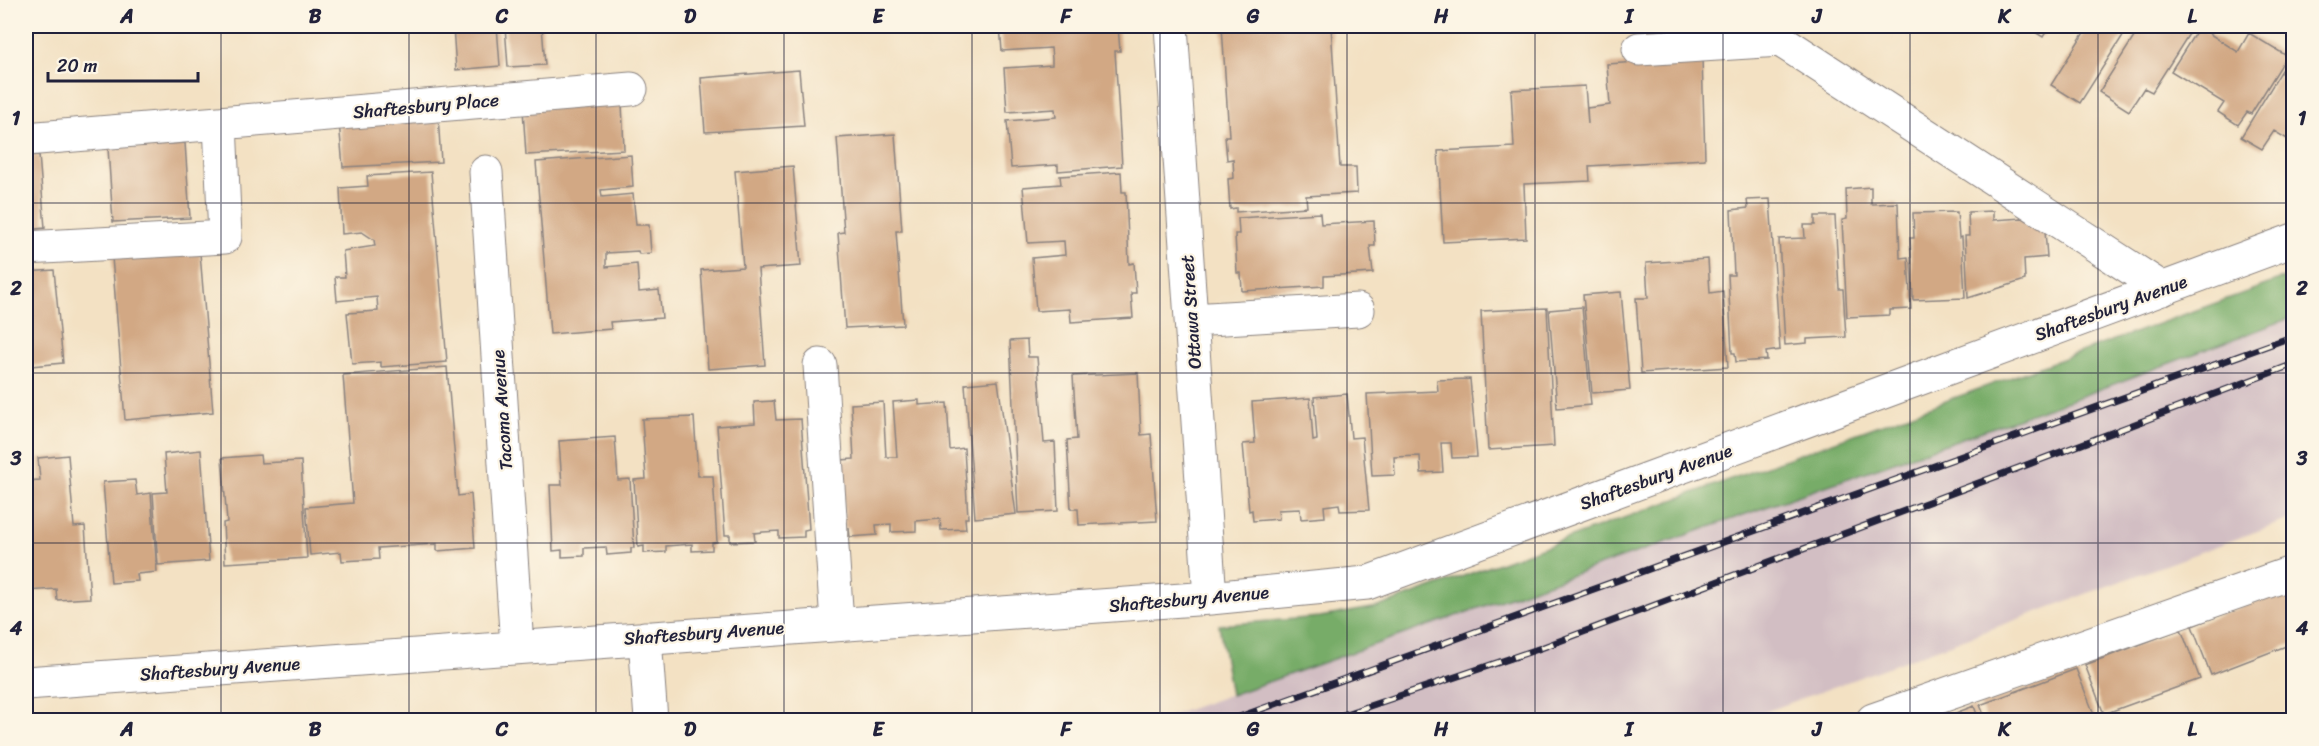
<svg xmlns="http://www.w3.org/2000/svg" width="2319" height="746" viewBox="0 0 2319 746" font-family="Sriracha,sans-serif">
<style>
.industrial{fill:#d2bec3}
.forest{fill:#77ac68;stroke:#4c6752;stroke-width:1.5}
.building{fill:#d2a884}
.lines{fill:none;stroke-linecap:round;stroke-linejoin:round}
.minor-casing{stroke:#8a827f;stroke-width:35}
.minor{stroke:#fff;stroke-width:33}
.rail-casing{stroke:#22223b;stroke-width:7}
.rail{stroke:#fcf5e5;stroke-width:4.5;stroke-dasharray:14;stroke-linecap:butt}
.grid{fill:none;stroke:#22223b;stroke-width:1.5;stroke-opacity:0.55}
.labels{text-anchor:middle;stroke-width:4.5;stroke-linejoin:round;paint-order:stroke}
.street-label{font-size:18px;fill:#22223b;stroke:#fcf5e5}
.neatline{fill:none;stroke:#22223b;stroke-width:2}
.grid-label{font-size:20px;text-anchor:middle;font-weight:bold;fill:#22223b}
</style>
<rect width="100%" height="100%" fill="#fcf5e5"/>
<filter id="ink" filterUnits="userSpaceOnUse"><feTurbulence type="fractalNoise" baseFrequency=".0167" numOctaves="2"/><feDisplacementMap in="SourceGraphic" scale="12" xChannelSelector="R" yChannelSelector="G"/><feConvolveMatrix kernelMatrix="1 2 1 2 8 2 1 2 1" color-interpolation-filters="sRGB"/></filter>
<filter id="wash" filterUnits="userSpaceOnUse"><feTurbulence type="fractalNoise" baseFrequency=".008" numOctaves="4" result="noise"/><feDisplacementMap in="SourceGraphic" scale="24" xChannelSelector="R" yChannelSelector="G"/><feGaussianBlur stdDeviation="1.35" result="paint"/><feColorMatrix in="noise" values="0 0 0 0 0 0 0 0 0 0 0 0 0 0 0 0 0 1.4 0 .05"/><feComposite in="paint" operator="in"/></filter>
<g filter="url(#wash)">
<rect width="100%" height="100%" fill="#f3e1c3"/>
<path class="industrial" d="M2293 317V518L1743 720H1158L2079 397Z"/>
<path class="forest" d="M2293 275V317L2079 397 1231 695 1219 625 1320 617 1378 607Z"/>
<g id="blocks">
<path class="building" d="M453 26H497L500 66 456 70Z
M505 26H542L545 65 508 67Z
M1000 26H1118L1120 51H1115L1122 166 1058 171V165L1011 168 1007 121 1056 117 1055 109 1007 112 1004 68 1052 65V59L1051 48 1002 51Z
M1222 26H1331L1340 167H1356L1357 193 1306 196 1307 207 1236 212V208L1230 209 1228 179 1234 178 1233 159 1227 160 1225 136H1229Z
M2025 26H2050L2043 37Z
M2088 26H2129L2080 103 2051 85Z
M2141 26H2194L2152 92 2144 88 2129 111 2099 92Z
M2199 27 2238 52 2249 33 2287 56 2251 114 2247 112 2238 125 2218 112 2224 103 2171 71Z
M1702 58 1705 159 1589 166 1590 181 1524 184 1526 238 1443 242 1438 151 1514 147 1511 90 1585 86 1588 124 1587 108 1610 105 1607 64Z
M2285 65 2294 71V143L2274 131 2262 149 2241 137Z
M799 70 804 126 705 132 701 78Z
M622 103 624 150 526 155 523 109Z
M438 115 441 162 343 167 339 122Z
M895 134 902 231H896L903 325 845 328 838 233 844 232 837 138Z
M185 143 190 218 113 222 108 148Z
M39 155 45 228 26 230V156Z
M631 155 633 187 601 190 602 197 633 194 636 225H649L651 253 639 254 638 251 606 253V267L637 264 639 292 659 290 662 318 610 322 611 329 550 334 536 162Z
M793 166 801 266 758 269 765 365 708 369 701 270 743 267 735 171Z
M431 172 447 362 381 367V362L352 364 347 313 378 311 377 297 337 301 335 277H345L343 251 375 246 374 240 362 232 342 234 340 188 368 186 367 176Z
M1121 172 1122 192H1126L1129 264 1134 263 1136 293H1131L1133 318 1071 322 1070 309 1036 311 1032 258 1065 255 1064 241 1028 243 1023 187 1061 184 1060 176Z
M1871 187V204L1898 203 1900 258 1908 257 1911 309 1890 310V315L1847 317 1842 220 1847 219 1846 189Z
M1770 199 1780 350 1766 352 1767 360 1736 362 1735 353H1732L1728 275H1734L1731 210 1748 208 1747 200Z
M1993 211V220L2023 218 2045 231 2047 257 2024 259 2025 280 1968 298 1965 236H1969L1968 212Z
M1957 212 1959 238 1962 237 1965 298 1913 300 1910 238H1914L1913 213Z
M1320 213 1321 224 1374 221 1375 246H1370L1373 273 1324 276V286L1242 291 1241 273H1237L1235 234H1239L1238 218Z
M1815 216H1835L1839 289H1843L1846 337 1807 339V343L1785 345 1779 239 1805 238 1804 225H1815Z
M200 253 213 412 125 420 112 257Z
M1708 259 1710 293 1723 291 1728 367 1641 373 1636 298H1648L1646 263Z
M54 270 63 363 31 366 26 272Z
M1621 292 1630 390 1592 393 1583 295Z
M1582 307 1591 405 1557 408 1549 310Z
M1547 308 1554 446 1488 450 1481 311Z
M1027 340 1028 357H1037L1044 443 1055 442 1058 511 1018 513 1010 341Z
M447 367 458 496 471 494 475 548 437 551V544L378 548 379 559 342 561 341 552 310 555 306 507 353 503 343 375Z
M1138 373 1141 435 1151 434 1157 521 1079 525 1078 509H1071L1067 440 1077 439 1073 376Z
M1470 379 1477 457 1452 458 1451 443H1441L1443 472 1421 473 1420 456 1394 457 1395 475 1372 476 1367 394 1438 391 1437 380Z
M998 381 1016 514 975 518 965 384Z
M1347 394 1351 438 1362 437 1369 510 1340 511 1339 504 1324 506 1325 517 1301 519 1300 509 1278 510 1279 519 1253 521 1252 510 1249 511 1243 444 1255 443 1252 402 1310 398 1313 441 1317 440 1314 397Z
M919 400V405L947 403 950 450 964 448 968 518H965L966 529 941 530 940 519 916 521V531L891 532V524L876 525 877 535 850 537 849 528H845L841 460 854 459 851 404 883 402 886 457H897L893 402Z
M774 401 776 420 801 419 809 529 804 530V537L779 538V531L763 532 754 533 755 541 730 542V535H725L717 426 755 423 754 402Z
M694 417 698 476H713L717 542 712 543V550L692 551V544L666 546V552L644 553V546L638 547 634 480 646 479 642 419Z
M615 437 618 480 630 479 634 548H631V553L607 555 606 547 584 548V556L562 557V550L553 551 550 485H562L559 441Z
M201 450 209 561 158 565 153 493 167 492 164 454Z
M68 455 74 527 85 526 90 598 57 600 56 589 26 591V481L40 480 38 458Z
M260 455 261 463 301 461 307 558 225 563 223 523 227 522 222 458Z
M135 480 137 495 151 493 157 572 137 574 138 581 111 583 103 482Z
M2288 589 2294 604V643L2211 675 2192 626Z
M2181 629 2200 679 2104 714 2085 665Z
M2076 669 2096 719 1986 720 1980 705Z
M1974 706 1979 720H1937Z"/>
</g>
</g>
<g filter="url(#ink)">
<use href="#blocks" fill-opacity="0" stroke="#8a827f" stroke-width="1.5"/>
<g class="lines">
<g class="minor-casing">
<path id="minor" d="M1171 26 1210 598
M1639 49 1780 40 2163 289
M26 139 631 89
M486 172 517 647
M26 248 225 237 220 123
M1192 320 1358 310
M820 365 837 623
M645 638 651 720
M26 683 1210 598 1367 583 2294 240
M1873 720 2294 572"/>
</g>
<use href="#minor" class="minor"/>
<g class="rail-casing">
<path id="rail" d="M1231 720 2294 336
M1328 720 1541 648 2294 364"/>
</g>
<use href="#rail" class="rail"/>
</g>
</g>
<path class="grid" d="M221 26V720M409 26V720M596 26V720M784 26V720M972 26V720M1160 26V720M1347 26V720M1535 26V720M1723 26V720M1910 26V720M2098 26V720M26 203H2294M26 373H2294M26 543H2294"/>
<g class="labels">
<g class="street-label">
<text transform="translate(426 106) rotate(-5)" y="6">Shaftesbury Place</text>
<text transform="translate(2111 308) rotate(-20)" y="6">Shaftesbury Avenue</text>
<text transform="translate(1191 312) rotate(-94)" y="6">Ottawa Street</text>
<text transform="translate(502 410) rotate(-94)" y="6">Tacoma Avenue</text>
<text transform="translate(1656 477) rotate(-20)" y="6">Shaftesbury Avenue</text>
<text transform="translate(1189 599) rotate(-5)" y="6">Shaftesbury Avenue</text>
<text transform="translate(704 633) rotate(-4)" y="6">Shaftesbury Avenue</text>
<text transform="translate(220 669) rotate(-4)" y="6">Shaftesbury Avenue</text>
</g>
</g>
<rect width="2319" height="746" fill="none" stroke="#fcf5e5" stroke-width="66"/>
<path d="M48 72v9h150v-9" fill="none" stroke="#22223b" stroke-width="3"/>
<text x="57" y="72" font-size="18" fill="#22223b" stroke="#fcf5e5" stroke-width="4.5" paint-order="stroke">20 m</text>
<rect x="33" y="33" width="2253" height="680" class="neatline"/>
<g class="grid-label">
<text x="127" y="23">A</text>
<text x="315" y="23">B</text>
<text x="502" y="23">C</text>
<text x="690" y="23">D</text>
<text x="878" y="23">E</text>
<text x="1066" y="23">F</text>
<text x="1253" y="23">G</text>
<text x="1441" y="23">H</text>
<text x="1629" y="23">I</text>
<text x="1817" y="23">J</text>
<text x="2004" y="23">K</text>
<text x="2192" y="23">L</text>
<text x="16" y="125">1</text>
<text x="2302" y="125">1</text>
<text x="16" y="295">2</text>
<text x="2302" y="295">2</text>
<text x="16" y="465">3</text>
<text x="2302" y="465">3</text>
<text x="16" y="635">4</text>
<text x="2302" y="635">4</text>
<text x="127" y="736">A</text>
<text x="315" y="736">B</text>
<text x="502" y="736">C</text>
<text x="690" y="736">D</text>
<text x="878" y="736">E</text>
<text x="1066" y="736">F</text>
<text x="1253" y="736">G</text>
<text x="1441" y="736">H</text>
<text x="1629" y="736">I</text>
<text x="1817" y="736">J</text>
<text x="2004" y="736">K</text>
<text x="2192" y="736">L</text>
</g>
</svg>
